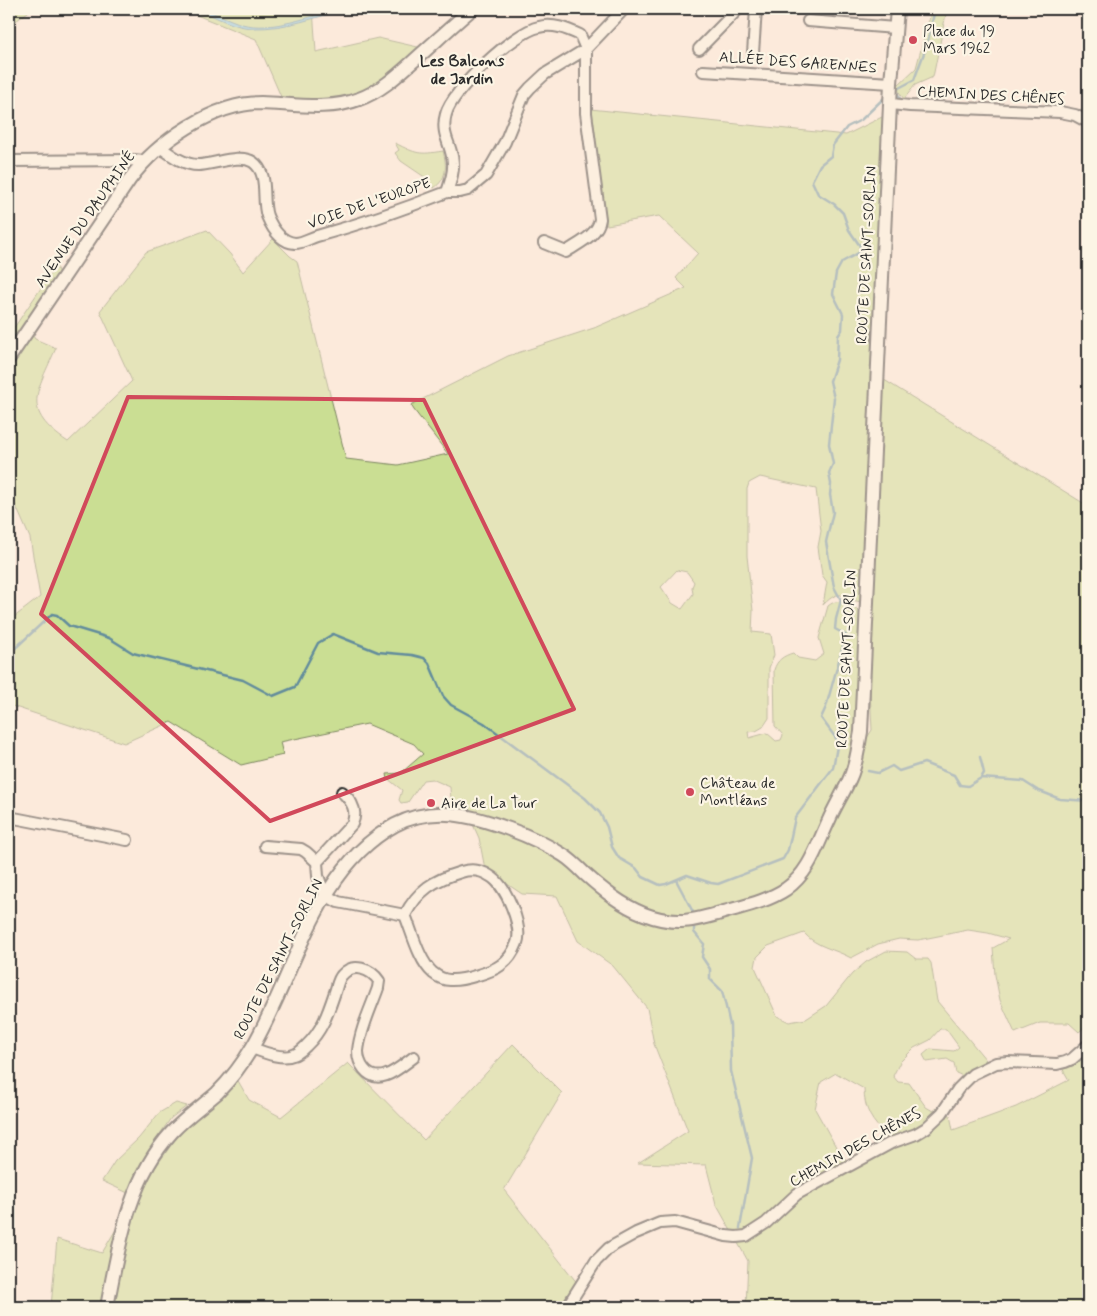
<svg xmlns="http://www.w3.org/2000/svg" width="1097" height="1316" viewBox="0 0 1097 1316" font-family="Mynerve,sans-serif">
<style>
.green{fill:#cade93;stroke:#7a845f;fill-rule:evenodd}
.water{fill:#86cce7;stroke:#628c9c}
.lines{fill:none;stroke-linecap:round;stroke-linejoin:round}
.stream{stroke:#628c9c;stroke-width:2.5}
.minor-casing{stroke:#2b2b2b;stroke-width:14}
.tertiary-casing{stroke:#2b2b2b;stroke-width:16}
.minor{stroke:#fcf5e5;stroke-width:10}
.tertiary{stroke:#fcf5e5;stroke-width:12}
.marked{fill:none;stroke:#d1495b;stroke-width:4;stroke-linejoin:round}
.poi-dot{fill:#d1495b;stroke:#fcf5e5;stroke-width:2}
.labels{text-anchor:middle;stroke-width:4.5;stroke-linejoin:round;paint-order:stroke}
.poi-label{font-size:15px;fill:#2b2b2b;stroke:#fcf5e5;text-anchor:start}
.street-label{font-size:15px;fill:#2b2b2b;stroke:#fcf5e5}
.neighbourhood-label{font-size:16px;font-weight:bold;fill:#2b2b2b;stroke:#fcf5e5}
</style>
<rect width="100%" height="100%" fill="#fceadb"/>
<filter id="ink" filterUnits="userSpaceOnUse"><feTurbulence type="fractalNoise" baseFrequency=".02" numOctaves="2"/><feDisplacementMap in="SourceGraphic" scale="10" xChannelSelector="R" yChannelSelector="G"/><feConvolveMatrix kernelMatrix="1 2 1 2 8 2 1 2 1" color-interpolation-filters="sRGB"/></filter>
<g filter="url(#ink)">
<path class="green" d="M9 9H32L9 26Z
M186 9H313L316 52 378 38 422 48C407 60 393 75 377 85 350 104 313 100 282 99L256 39 189 12Z
M932 9H947L933 77 915 85 904 99 899 92 898 85 916 68Z
M590 109 846 135 886 115 861 602C842 599 842 586 823 605L827 582 822 575 818 547 821 531 816 489 760 477 749 483 747 489V556L753 611 752 632 771 634 774 655 769 668V718L763 727 756 731 748 732 749 738 767 733 776 741 781 740 783 735 775 726 774 670C777 660 783 656 793 653L798 658 815 661 824 654 819 638 828 606C840 596 850 605 861 612L855 722 852 752 865 741 872 730 869 670 881 378 1088 506V1024L1079 1032 1069 1023H1040L1015 1033 1000 1000 995 975 993 948 1009 939 988 933 968 930 918 940 899 939 878 944 851 958C835 949 816 947 804 933L768 946 757 957 755 967 777 1016 789 1022 806 1019 826 1006 852 974 866 962 886 951 907 952 916 959H928L931 963 937 1001 986 1060 963 1076 956 1073 954 1063 947 1059 927 1062 923 1055 930 1049 954 1051 959 1047 946 1029H940L930 1040 914 1048 900 1062 893 1076 898 1082 909 1083 926 1107 933 1111 940 1106 950 1115 953 1130 1016 1107 1069 1080 1062 1068 1088 1050V1307H746L748 1261 716 1204 706 1165 638 1163 688 1131 654 1044 647 1008 613 966 578 941 557 896 522 894 485 869 479 838 467 811C451 806 451 802 450 787L432 779 423 780 408 802 401 803 399 800 402 790 388 779 387 774 401 773 423 754 414 744 367 724 280 742 283 755 241 765 171 722 124 743 9 705V621L40 597 30 538 15 504H9V369L32 337 33 336 35 339 56 348C37 392 20 410 68 442L132 381 100 311 146 252 207 230 230 254 243 272 273 239 290 256 297 261 346 459 398 465 448 454 414 410 411 405 508 356 594 328 686 288 676 278 698 253 659 216 607 225ZM677 570 687 572 694 582 692 587 693 594 682 609 672 603 661 587ZM836 1073 864 1089C864 1109 872 1123 887 1135L884 1144 849 1162 840 1154 815 1109 821 1082Z
M395 143C417 154 419 155 443 151 447 166 447 179 434 188L426 178 401 161 395 153 399 150Z
M56 266 59 274 9 349V335Z
M513 1044 562 1093 504 1190 578 1284 560 1307H51L57 1239 102 1253 138 1192 186 1124 237 1079 249 1100 281 1117 348 1063 424 1140Z
M176 1103 187 1106 171 1118 145 1156 132 1181 128 1193 102 1181 115 1161 139 1138 159 1113Z"/>
<path class="water" d="M199 9C206 9 232 21 242 24 271 32 311 16 338 9H346C317 17 285 29 254 28 236 28 214 17 199 9Z"/>
<g class="lines">
<path class="stream" d="M895 90 914 80 927 45 935 9
M896 90 901 101H903
M9 344 14 336
M9 654 52 614 57 615 69 626 109 638 133 653 243 680 273 696 295 687 318 643 333 634 378 652 412 655 424 658 429 663 443 696 451 705 484 723 585 798 600 813 607 827 612 847 619 858 636 868 643 877 660 885 666 884 687 875 711 883 718 884 783 859 788 850 795 818 833 768 838 741 821 718 826 707 846 635 835 629 836 619 841 600 834 587 826 542 833 512 830 495 831 484 829 473 833 464 829 444 834 398 830 381 837 360 838 336 842 330 843 314 833 294 836 273 842 262 860 252V246L849 230 843 213 834 204 818 194 812 181 820 165 831 156 833 145 847 127 861 120 886 96
M980 757 984 773 981 778
M868 771 878 773 892 766 899 771 924 763 954 775 960 785 968 786 981 778 1023 781 1037 790 1060 799 1088 801
M676 880 693 912
M694 925V932L704 944 702 957 710 969V979L722 991 726 1007 730 1025 731 1071 752 1158 740 1228"/>
<g class="minor-casing">
<path id="minor" d="M808 21 895 28
M699 49 738 9
M753 53 756 9
M703 71 891 83
M891 104 910 106 1060 112 1075 115 1088 122
M160 147C171 155 184 165 198 165 213 165 240 153 253 162 270 174 261 199 267 216 272 228 280 242 295 243 303 243 310 238 317 236 361 224 404 209 447 192 450 183 454 173 453 163 452 144 440 135 446 114 452 90 514 32 539 27 553 23 567 29 580 35L586 49V113L600 219C598 235 579 243 566 252L544 243
M9 161 134 160 144 161
M447 192H460L468 190 486 175 505 142 524 95 530 88 545 74 586 49 624 9
M9 817 127 840
M265 846 301 849 306 852 317 862 318 876 325 895 338 902 405 915C412 932 419 961 433 973 438 977 444 980 450 980 462 981 492 972 501 965 508 960 514 951 517 943 523 926 506 885 490 876 481 870 471 869 461 872 434 880 418 890 405 915
M317 862 352 824C358 811 352 801 342 792
M252 1048C263 1052 282 1060 293 1055 298 1054 302 1050 306 1046 322 1031 328 1013 335 992 337 987 338 979 342 975 353 962 371 969 379 981L378 988C371 1008 360 1030 358 1051 358 1057 360 1064 364 1069 379 1088 400 1067 414 1057
M567 1307 596 1261 609 1248 636 1233 660 1223 675 1222 726 1236 736 1237 746 1236 766 1223 797 1194 891 1143 916 1134 926 1128 942 1113 958 1089 973 1074 996 1063 1008 1062 1057 1064 1065 1062 1072 1059 1088 1045"/>
</g>
<g class="tertiary-casing">
<path id="tertiary" d="M9 358 130 179C157 142 214 103 261 103 293 104 329 111 359 99 382 91 400 73 418 57 436 41 453 25 472 9
M107 1307C119 1245 128 1180 172 1132 186 1117 202 1106 217 1093 231 1079 243 1063 253 1046 296 972 315 869 395 825 433 805 471 815 509 829 528 836 546 844 563 855 571 860 578 867 585 874 603 890 621 905 644 914 675 926 694 921 724 912 745 906 768 901 786 889 810 872 817 845 829 820 835 806 844 792 850 778 857 763 858 747 861 732L891 83 897 9"/>
</g>
<use href="#minor" class="minor"/>
<use href="#tertiary" class="tertiary"/>
</g>
</g>
<path d="M0 0H1097V1316H0ZM128 397 424 400 574 709 270 821 41 614Z" fill="#fceadb" fill-opacity=".55" fill-rule="evenodd"/>
<path class="marked" d="M128 397 424 400 574 709 270 821 41 614Z"/>
<g class="poi-dot">
<circle cx="913" cy="40" r="5"/>
<circle cx="690" cy="792" r="5"/>
<circle cx="431" cy="803" r="5"/>
</g>
<g class="labels">
<g class="poi-label">
<text x="923" y="36">Place du 19<tspan x="923" dy="17">Mars 1962</tspan></text>
<text x="700" y="788">Château de<tspan x="700" dy="17">Montléans</tspan></text>
<text x="441" y="808">Aire de La Tour</text>
</g>
<g class="street-label">
<text transform="translate(798 62) rotate(4)" y="5">ALLÉE DES GARENNES</text>
<text transform="translate(991 95) rotate(3)" y="5">CHEMIN DES CHÊNES</text>
<text transform="translate(369 203) rotate(-19)" y="5">VOIE DE L'EUROPE</text>
<text transform="translate(85 219) rotate(-55)" y="5">AVENUE DU DAUPHINÉ</text>
<text transform="translate(866 255) rotate(-87)" y="5">ROUTE DE SAINT-SORLIN</text>
<text transform="translate(846 659) rotate(-87)" y="5">ROUTE DE SAINT-SORLIN</text>
<text transform="translate(278 959) rotate(-63)" y="5">ROUTE DE SAINT-SORLIN</text>
<text transform="translate(855 1147) rotate(-29)" y="5">CHEMIN DES CHÊNES</text>
</g>
<g class="neighbourhood-label">
<text x="462" y="66">Les Balcons<tspan x="462" dy="18">de Jardin</tspan></text>
</g>
</g>
<rect width="1097" height="1316" fill="none" stroke="#fcf5e5" stroke-width="30"/>
<rect x="15" y="15" width="1067" height="1286" fill="none" stroke="#2b2b2b" stroke-width="2" filter="url(#ink)"/>
</svg>
